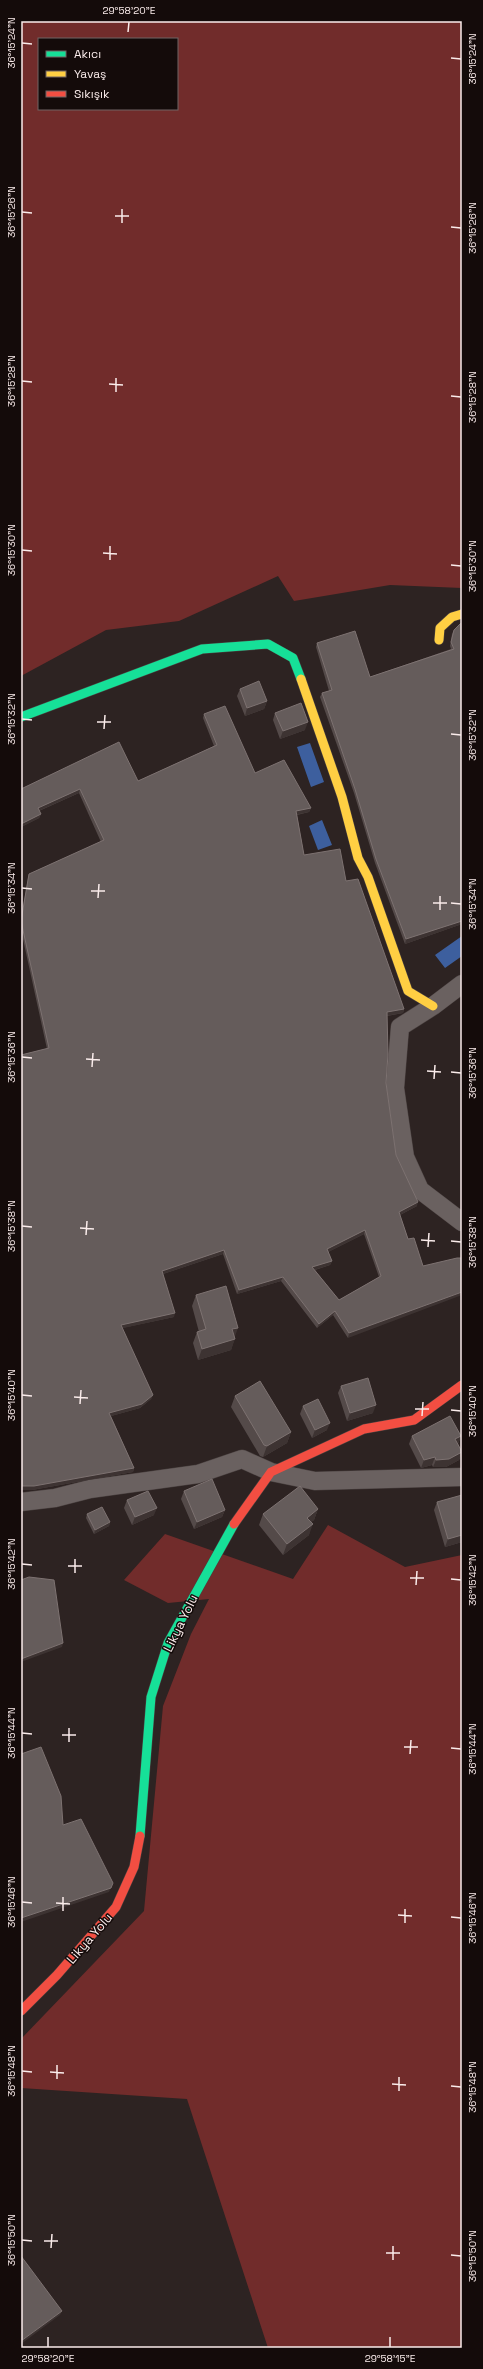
<svg xmlns="http://www.w3.org/2000/svg" width="483" height="2369" viewBox="0 0 483 2369" font-family="'Space Grotesk',sans-serif">
<style>
.green{fill:#712c2b;fill-rule:evenodd}
.water{fill:#3d5f9e}
.lines{fill:none;stroke-linecap:round;stroke-linejoin:round}
.street-casing{stroke:#4b4241;stroke-width:19}
.fast-casing{stroke:#4b4241;stroke-width:10}
.slow-casing{stroke:#4b4241;stroke-width:10}
.jam-casing{stroke:#4b4241;stroke-width:10}
.street{stroke:#6a6160;stroke-width:18}
.fast{stroke:#16e098;stroke-width:9}
.slow{stroke:#ffcf43;stroke-width:9}
.jam{stroke:#f24e42;stroke-width:9}
.wall{fill:#544a49;fill-rule:evenodd}
.shaded-wall{fill:#3d3332}
.building{fill:#655c5b;stroke:#7d7271;fill-rule:evenodd}
.ticks{fill:none;stroke:#faeceb;stroke-width:1.5}
.labels{text-anchor:middle;stroke-width:3;stroke-linejoin:round;paint-order:stroke}
.street-label{font-size:13px;fill:#faeceb;stroke:#140b0a}
.neatline{fill:none;stroke:#faeceb;stroke-width:1.5}
.ticks-label{font-size:10px;text-anchor:middle;fill:#faeceb}
</style>
<rect width="100%" height="100%" fill="#2d2322"/>
<path class="green" d="M21 21H462V588L390 585 294 601 278 576 179 621 106 630 21 676ZM39 39H177V109H39Z
M328 1525 405 1567 462 1555V2348H268L187 2099 21 2088V2039L144 1911 163 1706 191 1634 209 1599 168 1603 124 1580 165 1534 293 1579Z"/>
<path class="water" d="M310 743 324 782 311 787 297 747Z
M322 820 332 845 318 850 309 826Z
M462 936V956L445 968 435 955Z"/>
<g class="lines">
<g class="street-casing">
<path id="street" d="M462 984 433 1006 400 1027 395 1088 405 1157 420 1190 462 1222
M21 1502 55 1498 90 1489 198 1474 242 1459 271 1472 315 1481 462 1477"/>
</g>
<g class="fast-casing">
<path id="fast" d="M21 717 202 649 268 644 293 658 301 679
M140 1836 151 1697 168 1643 234 1524"/>
</g>
<g class="slow-casing">
<path id="slow" d="M439 640 440 628 452 617 462 614
M301 679 342 797 358 858 368 877 408 991 433 1006"/>
</g>
<g class="jam-casing">
<path id="jam" d="M234 1524 271 1472 364 1429 414 1420 462 1385
M21 2011 57 1975 116 1907 134 1867 140 1836"/>
</g>
<use href="#street" class="street"/>
<use href="#fast" class="fast"/>
<use href="#slow" class="slow"/>
<use href="#jam" class="jam"/>
</g>
<path class="wall" d="M462 623V924L405 944 375 863 354 793 320 697 322 693 329 691 316 647 317 643 370 677 451 649 450 646 452 634 454 630Z
M240 689 267 701 264 709 245 716 237 696Z
M275 713 305 730 280 739 273 720Z
M204 714 255 773 311 808 309 812 297 815 304 855 346 881 404 1009 403 1013 387 1016 386 1083 396 1155 417 1206 400 1215 408 1239 348 1338 333 1315 317 1328 281 1281 237 1294 223 1254 163 1274 174 1317 122 1328 153 1395 151 1399 140 1408 111 1416 134 1468 133 1472 32 1490H21V1055L47 1049 21 930V918L28 878 29 874 101 842 79 793 39 811 41 814 39 818 21 827V789L138 781 214 746 203 718ZM364 1234 379 1277 339 1300 315 1270 330 1265 332 1261 328 1252Z
M196 1295 235 1337 231 1350 198 1360 193 1343 197 1332H199L192 1306Z
M341 1386 373 1413 347 1421 338 1393Z
M235 1396 291 1432 287 1443 263 1457 260 1456 231 1407Z
M303 1406 327 1430 312 1438 300 1414Z
M412 1436H461L458 1444 462 1452 459 1460 446 1467H433L432 1465 421 1468 409 1444Z
M184 1491 225 1510 222 1517 194 1529 181 1499Z
M127 1500 154 1515 132 1525 124 1508Z
M437 1502 462 1542 445 1547 434 1510Z
M318 1509 314 1520 311 1522 309 1535 283 1555 259 1525 263 1514Z
M87 1514 110 1522 109 1526 94 1534 86 1518Z"/>
<path class="shaded-wall" d="M267 701 264 709 245 716 247 708Z
M308 722 305 730 280 739 283 731Z
M80 789 79 793 36 812 38 808Z
M311 808 309 812 295 815 296 811Z
M41 814 39 818 21 827V824Z
M462 921V924L405 944 406 939Z
M404 1009 403 1013 385 1016 387 1012Z
M418 1202 417 1206 398 1216 399 1212Z
M365 1230 364 1234 326 1253 327 1249Z
M224 1250 223 1254 160 1275 162 1271Z
M332 1261 330 1265 311 1271 312 1267Z
M283 1277 281 1281 237 1294 239 1290Z
M462 1292V1295L348 1338 349 1333Z
M335 1311 333 1315 317 1328 319 1324Z
M175 1313 174 1317 119 1329 121 1325Z
M238 1328 234 1339 232 1329Z
M235 1339 231 1350 198 1360 202 1349Z
M153 1395 151 1399 140 1408 108 1417 109 1413Z
M376 1405 373 1413 347 1421 350 1413Z
M330 1423 327 1430 312 1438 315 1430Z
M291 1432 287 1443 263 1457 267 1446Z
M461 1436 458 1444 453 1447 455 1439Z
M462 1452 459 1460 446 1467H433L436 1460Z
M435 1457 432 1465 421 1468 424 1460Z
M134 1468 133 1472 32 1490H21V1486Z
M157 1508 154 1515 132 1525 135 1517Z
M318 1509 314 1520 303 1528 307 1518Z
M225 1510 222 1517 194 1529 197 1522Z
M110 1522 109 1526 94 1534 95 1530Z
M313 1524 309 1535 283 1555 287 1544Z
M462 1535V1542L445 1547 448 1539Z
M63 1643 62 1647 21 1662V1659Z
M113 1883 109 1892 21 1922V1918Z
M62 2311 60 2315 21 2344V2341Z"/>
<path class="building" d="M462 623V921L406 939 376 859 355 789 322 693 332 690 317 643 355 631 370 677 454 649 451 642 454 630 460 624Z
M259 681 267 701 247 708 240 689Z
M301 703 308 722 283 731 275 713Z
M225 706 255 773 284 760 311 808 296 811 304 855 340 849 346 881 358 879 404 1009 387 1012 388 1054 386 1083 396 1155 418 1202 399 1212 408 1239 414 1238 423 1266 457 1258H462V1292L349 1333 335 1311 319 1324 283 1277 239 1290 224 1250 162 1271 175 1313 121 1325 153 1395 142 1404 109 1413 134 1468 34 1486H21V1055L49 1048 21 921 29 874 104 840 80 789 38 808 41 814 21 824V789L119 742 138 781 217 745 204 714ZM365 1230 381 1276 339 1300 312 1267 332 1261 327 1249Z
M226 1286 238 1328 232 1329 235 1339 202 1349 197 1332 206 1329 196 1295Z
M368 1378 376 1405 350 1413 341 1386Z
M260 1381 291 1432 267 1446 264 1445 235 1396Z
M318 1399 330 1423 315 1430 303 1406Z
M450 1416 461 1436 455 1439 462 1452 449 1459 436 1460 435 1457 424 1460 412 1436Z
M212 1479 225 1510 197 1522 184 1491Z
M300 1486 318 1509 307 1518 313 1524 287 1544 263 1514Z
M148 1491 157 1508 135 1517 127 1500Z
M462 1495V1535L448 1539 437 1502Z
M102 1507 110 1522 95 1530 87 1514Z
M29 1577 54 1580 63 1643 21 1659V1580Z
M41 1747 61 1796 63 1825 81 1819 113 1883 111 1888 21 1918V1754Z
M21 2256 62 2311 21 2341Z"/>
<path class="ticks" d="M128 32 129 22M22 43 32 44M451 58 461 59M22 212 32 213M115 216H129M122 223V209M451 227 461 228M22 381 32 382M109 384 123 385M116 392V378M451 396 461 397M22 550 32 551M103 553 117 554M110 560V546M451 565 461 566M22 719 32 720M97 722H111M104 729 105 715M451 734 461 735M22 888 32 889M91 891H105M98 898 99 884M433 903H447M451 903 461 904M440 910V896M22 1057 32 1058M86 1059 100 1060M92 1067 93 1053M427 1071 441 1072M451 1072 461 1073M434 1079 435 1065M22 1226 32 1227M80 1228 94 1229M86 1235 87 1221M421 1240 435 1241M451 1241 461 1242M428 1247 429 1233M22 1395 32 1396M74 1397 88 1398M80 1404 81 1390M415 1409H429M451 1410 461 1411M422 1416 423 1402M22 1564 32 1565M68 1566H82M75 1573V1559M410 1578H424M451 1579 461 1580M416 1585 417 1571M22 1733 32 1734M62 1735H76M69 1742V1728M404 1747H418M451 1748 461 1749M410 1754 411 1740M22 1902 32 1903M56 1903 70 1904M63 1911V1897M398 1915 412 1916M451 1917 461 1918M405 1923V1909M22 2071 32 2072M50 2072 64 2073M57 2079V2065M392 2084 406 2085M451 2086 461 2087M399 2091V2077M22 2240 32 2241M44 2241H58M51 2248 52 2234M386 2253H400M451 2255 461 2256M393 2260V2246M48 2347V2337M390 2347V2337"/>
<g class="labels">
<g class="street-label">
<text transform="translate(180 1623) rotate(-64)" y="5">Likya Yolu</text>
<text transform="translate(89 1938) rotate(-49)" y="5">Likya Yolu</text>
</g>
</g>
<rect width="483" height="2369" fill="none" stroke="#140b0a" stroke-width="44"/>
<rect x="38" y="38" width="140" height="72" fill="#140b0a" stroke="#706564"/>
<rect x="46" y="51" width="20" height="6" fill="#16e098" stroke="#706564"/>
<text x="74" y="58" font-size="12" fill="#faeceb">Akıcı</text>
<rect x="46" y="71" width="20" height="6" fill="#ffcf43" stroke="#706564"/>
<text x="74" y="78" font-size="12" fill="#faeceb">Yavaş</text>
<rect x="46" y="91" width="20" height="6" fill="#f24e42" stroke="#706564"/>
<text x="74" y="98" font-size="12" fill="#faeceb">Sıkışık</text>
<rect x="22" y="22" width="439" height="2325" class="neatline"/>
<g class="ticks-label">
<text x="129" y="14">29°58'20"E</text>
<text transform="translate(11 43) rotate(-90)" y="4">36°15'24"N</text>
<text transform="translate(472 59) rotate(-90)" y="4">36°15'24"N</text>
<text transform="translate(11 212) rotate(-90)" y="4">36°15'26"N</text>
<text transform="translate(472 228) rotate(-90)" y="4">36°15'26"N</text>
<text transform="translate(11 381) rotate(-90)" y="4">36°15'28"N</text>
<text transform="translate(472 397) rotate(-90)" y="4">36°15'28"N</text>
<text transform="translate(11 550) rotate(-90)" y="4">36°15'30"N</text>
<text transform="translate(472 566) rotate(-90)" y="4">36°15'30"N</text>
<text transform="translate(11 719) rotate(-90)" y="4">36°15'32"N</text>
<text transform="translate(472 735) rotate(-90)" y="4">36°15'32"N</text>
<text transform="translate(11 888) rotate(-90)" y="4">36°15'34"N</text>
<text transform="translate(472 904) rotate(-90)" y="4">36°15'34"N</text>
<text transform="translate(11 1057) rotate(-90)" y="4">36°15'36"N</text>
<text transform="translate(472 1073) rotate(-90)" y="4">36°15'36"N</text>
<text transform="translate(11 1226) rotate(-90)" y="4">36°15'38"N</text>
<text transform="translate(472 1242) rotate(-90)" y="4">36°15'38"N</text>
<text transform="translate(11 1395) rotate(-90)" y="4">36°15'40"N</text>
<text transform="translate(472 1411) rotate(-90)" y="4">36°15'40"N</text>
<text transform="translate(11 1564) rotate(-90)" y="4">36°15'42"N</text>
<text transform="translate(472 1580) rotate(-90)" y="4">36°15'42"N</text>
<text transform="translate(11 1733) rotate(-90)" y="4">36°15'44"N</text>
<text transform="translate(472 1749) rotate(-90)" y="4">36°15'44"N</text>
<text transform="translate(11 1902) rotate(-90)" y="4">36°15'46"N</text>
<text transform="translate(472 1918) rotate(-90)" y="4">36°15'46"N</text>
<text transform="translate(11 2071) rotate(-90)" y="4">36°15'48"N</text>
<text transform="translate(472 2087) rotate(-90)" y="4">36°15'48"N</text>
<text transform="translate(11 2240) rotate(-90)" y="4">36°15'50"N</text>
<text transform="translate(472 2256) rotate(-90)" y="4">36°15'50"N</text>
<text x="48" y="2362">29°58'20"E</text>
<text x="390" y="2362">29°58'15"E</text>
</g>
</svg>
